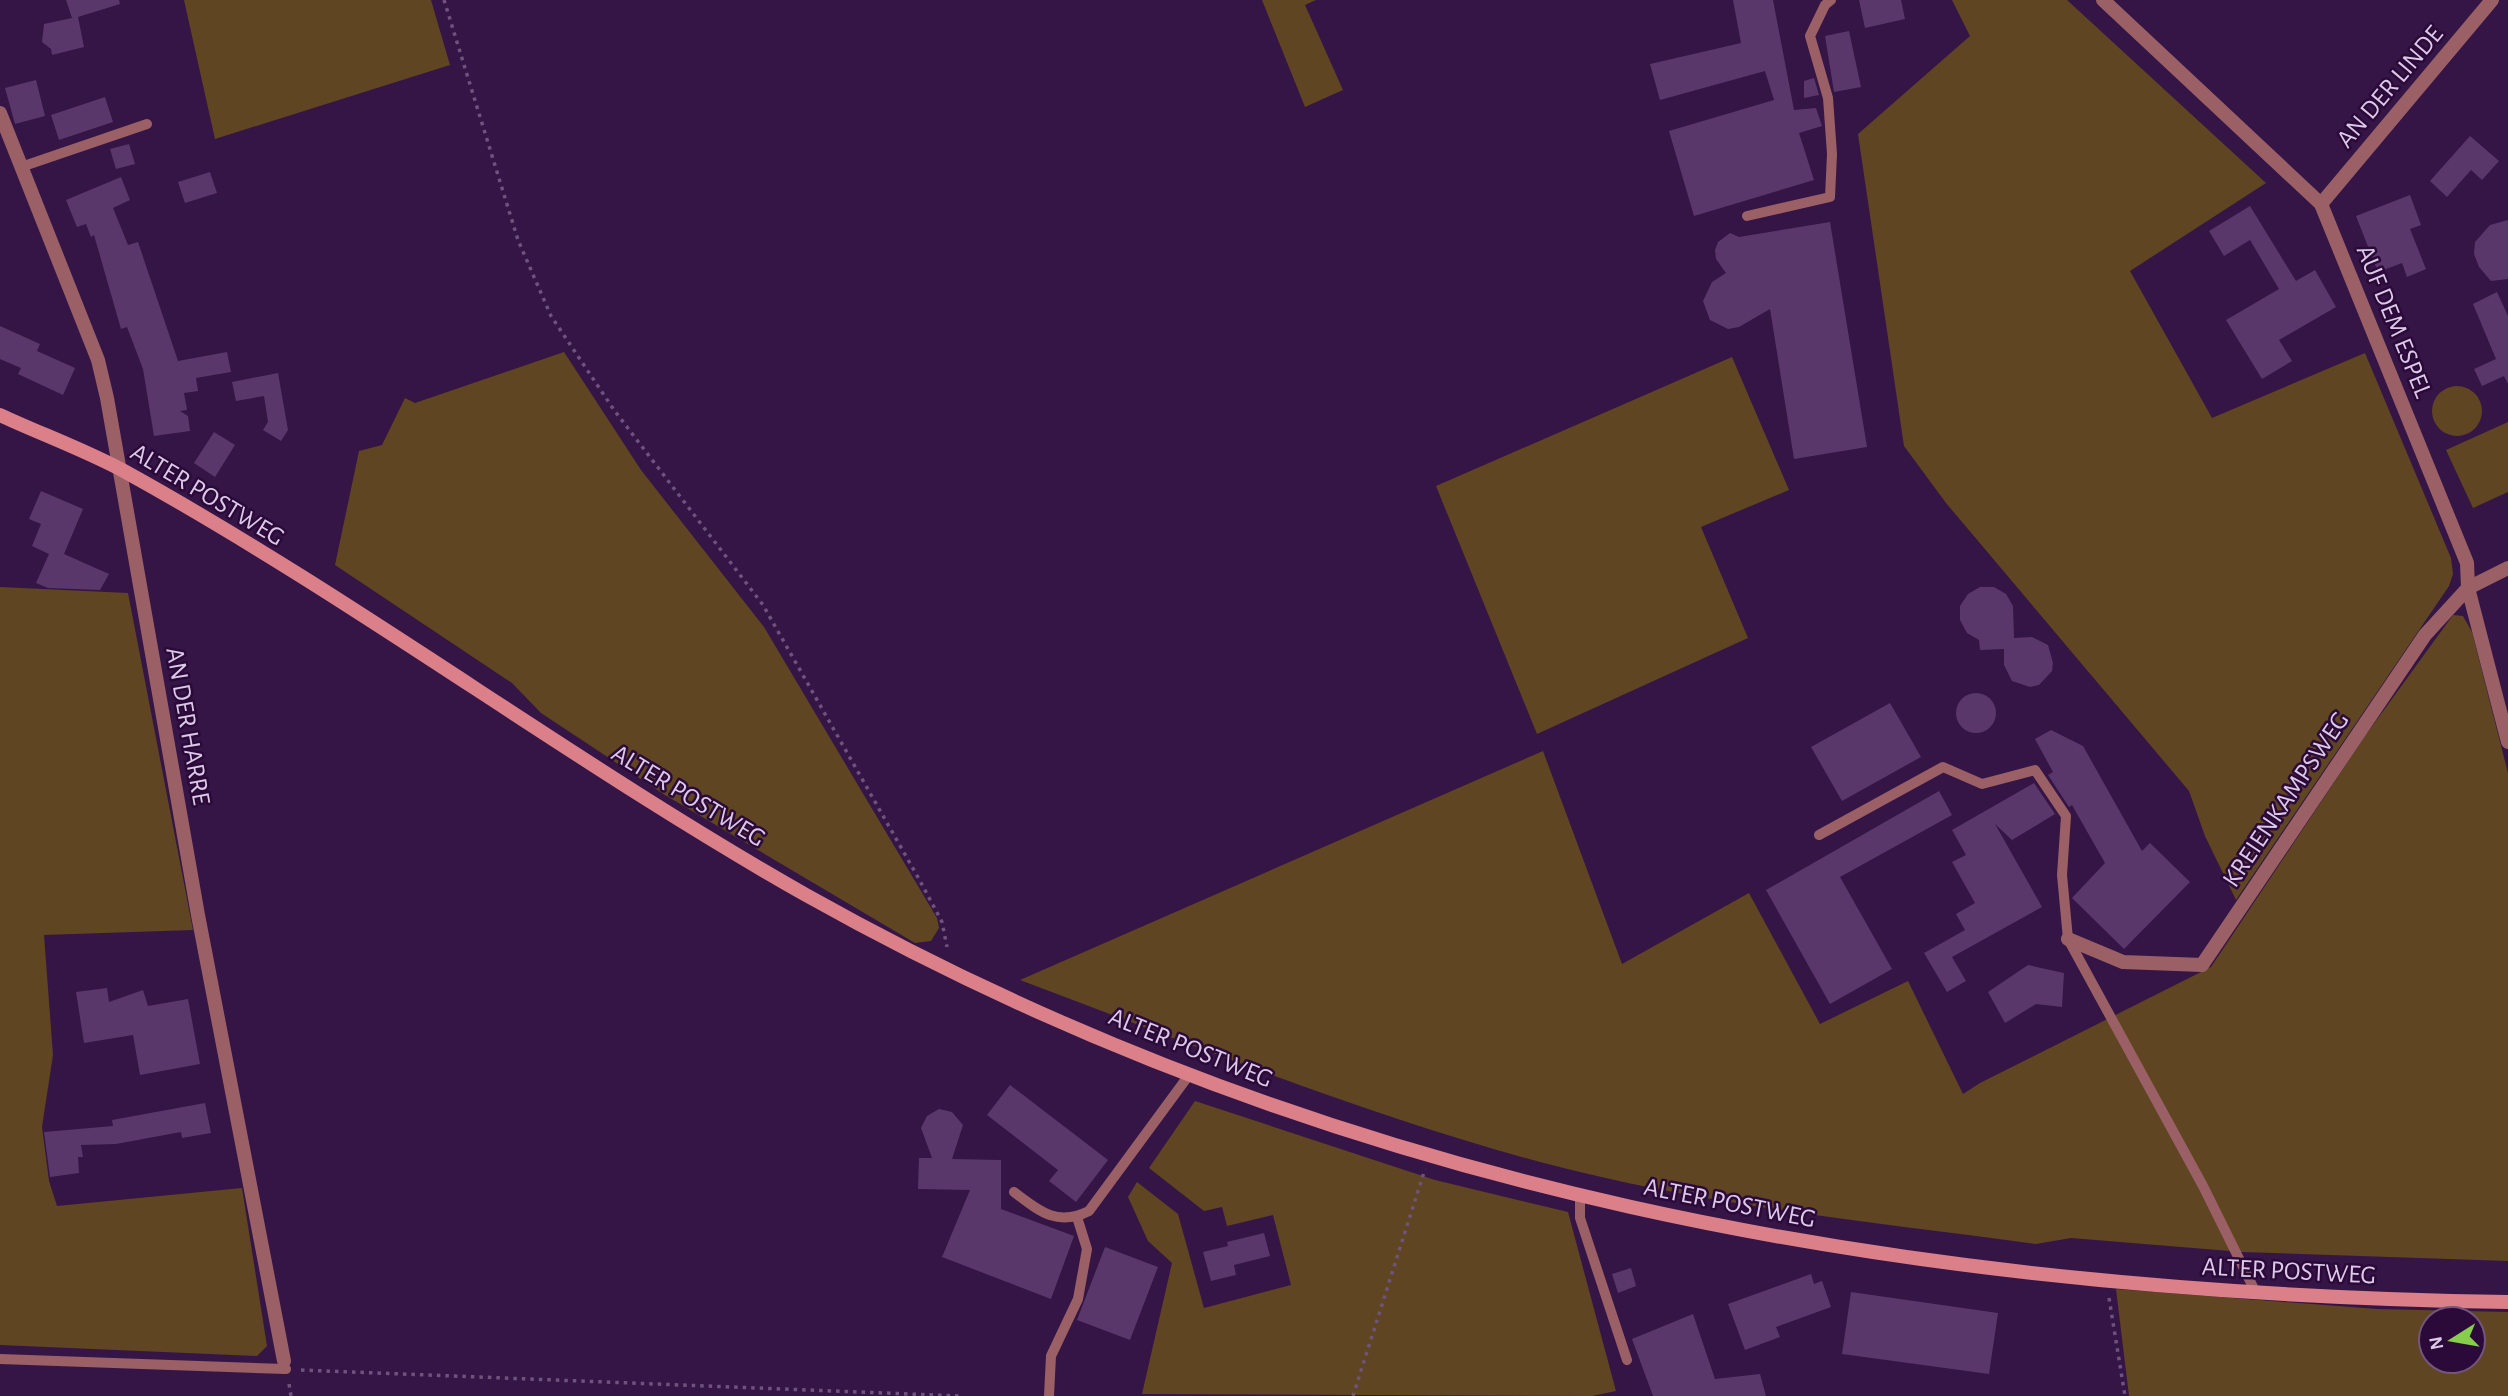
<svg xmlns="http://www.w3.org/2000/svg" width="2508" height="1396" viewBox="0 0 2508 1396" font-family="'Alegreya Sans',sans-serif">
<style>
.green{fill:#5f4522;fill-rule:evenodd}
.building{fill:#59376a}
.lines{fill:none;stroke-linecap:round;stroke-linejoin:round}
.path{stroke:#6e537d;stroke-width:3.5;stroke-dasharray:3.5 5;stroke-linecap:butt}
.lane{stroke:#9a6066;stroke-width:10}
.street{stroke:#9a6066;stroke-width:14}
.secondary{stroke:#db7f89;stroke-width:14}
.labels{text-anchor:middle;stroke-width:5;stroke-linejoin:round;paint-order:stroke}
.street-label{font-size:26px;fill:#dcc9e7;stroke:#2b0a3a}
</style>
<rect width="100%" height="100%" fill="#351545"/>
<path class="green" d="M184 0H431L450 65 215 139Z
M1262 0H1316L1305 5 1343 90 1305 107Z
M1952 0H2067L2266 183 2130 271 2212 418 2365 353 2451 558 2453 574 2449 586 2236 900 2205 836 2189 791 1946 503 1904 446 1858 134 1970 36Z
M564 352 641 470 764 627 937 918 939 928 931 941 915 943 665 795 541 713 512 683 335 565 359 451 382 445 405 398 415 403Z
M1732 357 1789 490 1701 527 1748 638 1537 734 1436 486Z
M2432 411a25 25 0 1 1 50 0a25 25 0 1 1-50 0Z
M2508 422V492L2473 508 2446 450Z
M0 587 128 593 193 930 44 935 53 1055 42 1127 49 1181 57 1206 242 1188 267 1346 257 1356 0 1345Z
M2453 615 2463 616 2472 632 2508 773V1261L2242 1252 2071 1238 2036 1244C1871 1222 1701 1205 1540 1162 1362 1114 1191 1044 1020 980L1543 751 1622 964 1749 893 1820 1024 1908 981 1963 1094 1980 1083 2211 967 2365 736Z
M1195 1101 1435 1180 1568 1212 1616 1391 1592 1396 1142 1394 1172 1263 1148 1241 1128 1197 1137 1182 1178 1214 1204 1308 1291 1285 1273 1215 1227 1226 1222 1207 1204 1211 1149 1168Z
M2116 1289 2377 1309 2508 1312V1396H2129ZM2431 1319H2473V1361H2431Z"/>
<path class="building" d="M66 0H119L120 4 78 17 84 47 52 55 51 49 42 42 44 24 72 18Z
M1733 0H1773L1794 110 1816 108 1822 126 1799 133 1814 180 1694 216 1669 131 1774 100 1765 71 1660 100 1650 64 1741 43Z
M1859 0H1901L1905 19 1865 28Z
M1849 31 1861 87 1834 92 1825 36Z
M1814 78 1819 95 1804 98V81Z
M36 80 45 116 15 124 5 88Z
M105 97 113 122 59 140 51 115Z
M2470 136 2499 161 2482 180 2471 170 2447 197 2430 181Z
M129 144 135 164 116 169 110 149Z
M210 172 217 193 185 203 178 182Z
M121 177 130 200 113 208 128 245 138 242 178 361 227 352 231 372 196 378 198 391 184 393 187 410 180 411 188 416 190 431 154 436 143 369 127 327 121 329 94 235 91 237 86 224 77 227 66 200Z
M2410 195 2421 225 2410 229 2426 269 2407 277 2402 263 2378 272 2356 216Z
M2250 206 2296 281 2315 270 2336 307 2279 340 2292 361 2262 379 2226 320 2279 289 2250 240 2224 256 2209 231Z
M2508 220V279L2491 281 2479 267 2474 254 2475 242 2490 225Z
M1830 222 1867 447 1794 459 1770 309 1739 327 1728 329 1710 320 1703 301 1712 282 1726 273 1716 259 1715 250 1718 242 1730 233 1739 237Z
M2497 292 2508 316V384L2504 376 2482 386 2474 369 2496 359 2473 304Z
M0 326 40 344 37 351 75 368 63 395 18 374 21 368 0 359Z
M278 373 288 430 281 441 263 430 268 422 264 396 236 401 232 382Z
M214 432 235 445 215 477 194 463Z
M41 491 83 509 64 554 109 574 100 590 48 588 36 583 49 554 32 546 41 524 29 519Z
M1980 587H1994L2006 594 2013 606 2014 638 2032 637 2048 645 2053 663 2052 671 2039 685 2030 687 2012 681 2004 665V649L1980 650 1979 640 1967 633 1960 620V606L1968 594Z
M1956 713a20 20 0 1 1 40 0a20 20 0 1 1-40 0Z
M1890 703 1921 757 1842 801 1811 747Z
M2051 730 2083 746 2142 851 2150 843 2190 882 2124 949 2072 898 2105 863 2072 805 2069 807 2048 775 2053 772 2035 739Z
M2034 783 2055 814 2012 840 1995 824 2042 907 1952 957 1966 981 1947 992 1924 953 1965 930 1956 914 1975 903 1952 862 1966 855 1952 830Z
M1939 791 1952 815 1840 877 1892 969 1830 1004 1766 890Z
M2028 965 2064 973 2062 1007 2036 1004 2005 1023 1988 992Z
M107 988 109 1002 143 990 148 1006 188 999 200 1064 140 1075 133 1035 84 1043 76 992Z
M1010 1085 1108 1160 1076 1202 1049 1181 1058 1170 987 1115Z
M205 1103 211 1133 182 1138 181 1132 116 1144 81 1145 83 1157H78L79 1173 50 1177 44 1132 113 1126 112 1120Z
M939 1109 952 1112 963 1125 952 1159 1001 1160V1209L1074 1236 1051 1299 942 1257 970 1190 918 1189 919 1158H932L921 1128 927 1116Z
M1264 1233 1270 1256 1234 1265 1236 1275 1211 1281 1203 1252 1228 1246 1227 1242Z
M1105 1247 1158 1267 1130 1340 1077 1320Z
M1631 1268 1636 1286 1618 1293 1612 1274Z
M1811 1274 1814 1284 1822 1281 1831 1307 1776 1327 1780 1337 1745 1350 1728 1304Z
M1851 1292 1998 1313 1989 1374 1842 1354Z
M1693 1314 1715 1379 1760 1374 1766 1396H1653L1632 1339Z"/>
<g class="lines">
<path class="path" d="M444 0 518 240 551 316 614 410 763 605 919 879 942 922 947 947
M2109 1298 2125 1396
M301 1370 960 1396
M289 1384 291 1396
M1353 1396 1425 1169"/>
<path class="lane" d="M21 167 147 124
M1747 216 1830 197 1832 154 1828 98 1810 36 1825 5 1831 0
M1819 835 1943 767 1982 784 2035 770 2066 816 2062 875 2068 939 2203 1186 2256 1293
M1014 1192C1039 1211 1057 1227 1089 1211L1189 1075
M1580 1197V1218L1627 1360
M0 1359 286 1369
M1049 1396 1051 1356 1078 1299 1087 1249 1077 1217"/>
<path class="street" d="M2103 0 2321 204 2467 563 2468 588 2508 742
M0 113 98 360 107 398 198 915 284 1361
M2321 204 2492 0
M2068 939 2123 962 2202 965 2425 635 2468 588 2508 568"/>
<path class="secondary" d="M0 415C41 434 85 450 124 471 359 601 573 763 806 895 1336 1193 1907 1293 2508 1302"/>
</g>
<g class="labels">
<g class="street-label">
<text transform="translate(2389 86) rotate(-50)" y="9">AN DER LINDE</text>
<text transform="translate(2395 321) rotate(68)" y="9">AUF DEM ESPEL</text>
<text transform="translate(208 494) rotate(31)" y="9">ALTER POSTWEG</text>
<text transform="translate(189 726) rotate(80)" y="9">AN DER HARRE</text>
<text transform="translate(689 795) rotate(31)" y="9">ALTER POSTWEG</text>
<text transform="translate(2285 799) rotate(-56)" y="9">KREIENKAMPSWEG</text>
<text transform="translate(1191 1047) rotate(22)" y="9">ALTER POSTWEG</text>
<text transform="translate(1730 1202) rotate(11)" y="9">ALTER POSTWEG</text>
<text transform="translate(2289 1270) rotate(3)" y="9">ALTER POSTWEG</text>
</g>
</g>
<g transform="translate(2452 1340) rotate(259)"><circle r="33" fill="#2b0a3a" stroke="#72567f" stroke-width="2"/>
<path d="M0-5L12 26L0 18L-12 26Z" fill="#87cf4a"/>
<text y="-10" font-size="19" font-weight="bold" text-anchor="middle" fill="#dcc9e7">N</text>
</g>
</svg>
